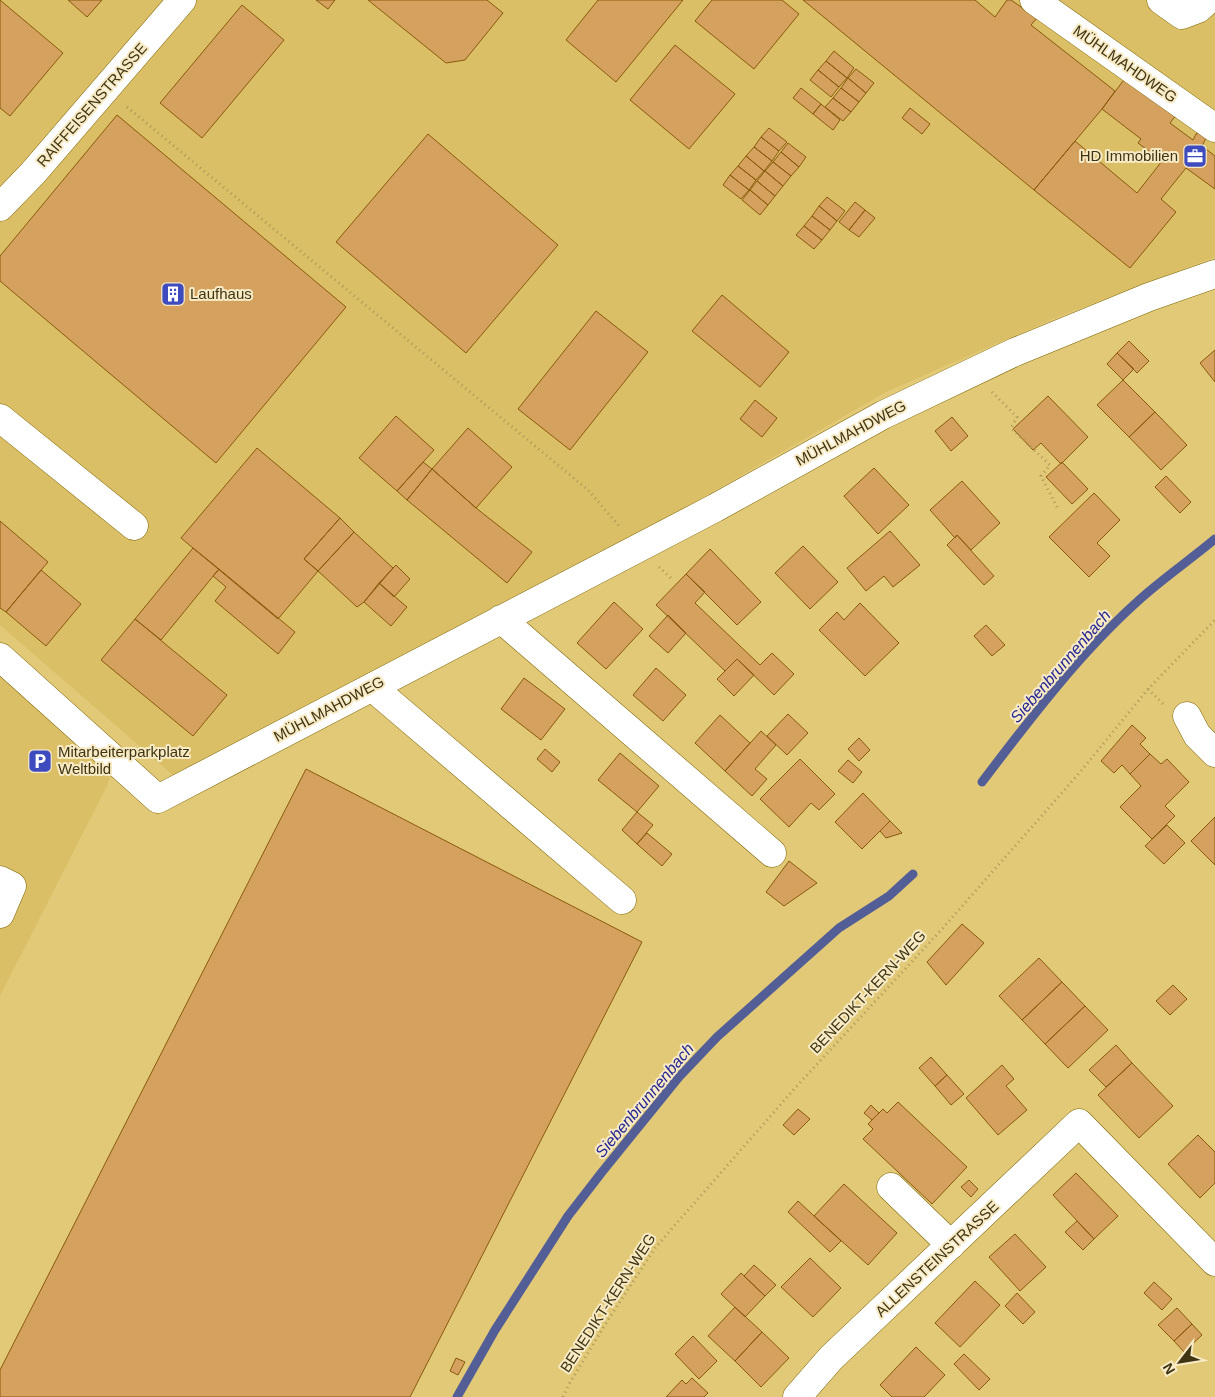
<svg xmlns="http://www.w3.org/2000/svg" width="1215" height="1397" viewBox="0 0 1215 1397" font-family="Helvetica,sans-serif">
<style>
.built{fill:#dbbf66}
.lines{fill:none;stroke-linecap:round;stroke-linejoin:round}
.stream{stroke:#535e96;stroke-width:9}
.building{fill:#d5a15e;stroke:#895a0b}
.minor-casing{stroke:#7b6401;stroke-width:29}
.path{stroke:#ab9856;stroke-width:3;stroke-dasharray:1 4;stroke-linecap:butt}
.minor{stroke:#fff;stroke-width:28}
.labels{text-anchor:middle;stroke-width:4;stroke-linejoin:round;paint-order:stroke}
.street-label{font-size:15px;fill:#3f3513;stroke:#f7eac4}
.poi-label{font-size:15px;fill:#3f3513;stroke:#f7eac4;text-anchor:start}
.water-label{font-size:16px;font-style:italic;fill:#252697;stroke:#f7eac4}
</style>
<rect width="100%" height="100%" fill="#e2c978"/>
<path class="built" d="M0 0H1215V257L1060 316 886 392 610 551 174 776 0 625Z
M0 673 112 771 107 786 0 996Z"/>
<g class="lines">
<path class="stream" d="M982 782C1030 719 1079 654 1138 601 1162 579 1190 560 1215 539
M457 1397 495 1330 568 1216 602 1172 679 1077 717 1037 839 928 889 896 913 874"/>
</g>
<path class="building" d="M0 0 63 53 10 116 0 108Z
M68 0H102L87 17Z
M316 0H335L328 9Z
M368 0H487L503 13 465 60 446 63Z
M598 0H683L616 82 566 40Z
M712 0H782L799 14 754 69 695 21Z
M803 0H975L995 17 1007 0H1011L1037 18 1031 25 1115 91 1102 109 1034 190Z
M242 5 284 40 202 138 160 103Z
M675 45 735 94 689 149 630 100Z
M834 51 854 68 847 78 826 61Z
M826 61 847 78 839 87 818 70Z
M856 69 874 83 866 93 848 78Z
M818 70 839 87 831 97 810 80Z
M1126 77 1177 114 1170 123 1193 140 1196 134 1201 132 1206 138 1202 146 1215 156V189L1186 168 1161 199 1176 212 1130 268 1034 190 1075 141 1137 193 1162 161 1138 143 1141 139 1102 109Z
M848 78 866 93 859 102 841 88Z
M801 88 821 104 813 114 793 98Z
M841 88 859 102 851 112 833 98Z
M833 98 851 112 843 121 825 107Z
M821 104 840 120 833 130 813 114Z
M910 108 930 124 922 134 902 118Z
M117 115 346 307 216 463 0 281V256Z
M769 128 787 142 779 151 761 137Z
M428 134 558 245 466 353 336 242Z
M761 137 779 151 772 161 754 147Z
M788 143 806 157 799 167 781 152Z
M754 147 772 161 764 171 746 156Z
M781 152 799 167 791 176 773 162Z
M746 156 764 171 756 180 738 166Z
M773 162 791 176 783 186 765 171Z
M738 166 756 180 749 190 730 175Z
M765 171 783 186 775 196 757 181Z
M730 175 749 190 741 199 723 185Z
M757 181 775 196 768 205 750 190Z
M750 190 768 205 760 215 742 200Z
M827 197 845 211 837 221 819 206Z
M855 202 865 210 849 230 839 222Z
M819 206 837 221 830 230 812 216Z
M865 210 875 218 859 237 849 230Z
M812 216 830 230 822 240 804 226Z
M804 226 822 240 814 249 796 235Z
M722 295 789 352 760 387 692 331Z
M596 311 648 352 570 450 518 409Z
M1129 341 1149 361 1137 373 1117 353Z
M1215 350V382L1200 363Z
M1117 353 1134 369 1123 380 1107 364Z
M1123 380 1155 412 1129 437 1097 405Z
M1048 396 1088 437 1061 464 1041 443 1033 450 1013 429Z
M755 400 777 418 762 437 740 419Z
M1155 412 1187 445 1161 470 1129 437Z
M396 416 434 450 397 491 359 458Z
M952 417 968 436 951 451 935 431Z
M468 428 512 467 476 508 432 469Z
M257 448 340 518 304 559 318 571 278 619 181 538Z
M423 462 432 469 407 500 397 491Z
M1062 462 1088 489 1072 504 1046 477Z
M874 468 909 505 878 534 844 496Z
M432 469 476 508 532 552 507 583 407 500Z
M1166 476 1191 502 1180 513 1155 487Z
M962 481 1000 523 971 550 957 535 955 538 930 510Z
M1094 493 1120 520 1097 543 1110 556 1089 577 1049 537Z
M340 518 354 532 318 571 304 559Z
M0 521 48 562 6 612 0 608Z
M890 531 920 565 893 587 884 576 866 591 847 568Z
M354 532 393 568 364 602 357 607 318 571Z
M957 535 994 576 984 585 947 545Z
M803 546 838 582 810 609 775 573Z
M193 548 219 569 161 640 135 619Z
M710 549 761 602 737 625 686 574Z
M396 565 410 579 394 597 379 583Z
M219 569 295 632 278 654 215 601 226 587 213 576Z
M41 570 81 604 46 646 6 612Z
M686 574 705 592 695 603 760 665 772 653 794 674 774 695 737 659 725 671 656 605Z
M379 583 407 607 391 626 364 602Z
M614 602 643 629 606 669 577 643Z
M860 603 899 643 865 676 819 630 837 612 844 620Z
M668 615 686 633 668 653 649 636Z
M135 619 227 695 193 736 101 660Z
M986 625 1005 645 992 656 974 636Z
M737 659 754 675 734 696 717 679Z
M656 668 686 695 663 721 633 695Z
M524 678 565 709 541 740 501 709Z
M788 714 808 733 787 755 767 736Z
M720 715 750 743 725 771 695 743Z
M1132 725 1146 738 1140 744 1150 754 1130 774 1122 765 1114 773 1101 761Z
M761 731 776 745 755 769 767 779 752 796 725 771Z
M859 738 870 750 859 761 848 749Z
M545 749 560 762 552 772 537 759Z
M620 753 659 786 637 812 598 780Z
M1150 754 1161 764 1167 759 1189 782 1165 806 1175 816 1152 839 1120 807 1141 786 1130 774Z
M800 759 835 794 819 810 811 803 789 827 760 799Z
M848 760 862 772 853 783 838 771Z
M306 769 642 942 410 1397H0V1370Z
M863 793 890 821 862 849 835 822Z
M637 812 653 825 637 844 622 830Z
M1215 817V865L1191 841Z
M890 821 902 833 886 838 880 831Z
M1167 825 1185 843 1164 864 1145 846Z
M647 833 672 854 662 866 637 844Z
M789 861 817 883 784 906 766 892Z
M962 924 984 943 946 985 927 962Z
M1039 958 1062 982 1022 1020 999 996Z
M1062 982 1085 1006 1045 1044 1022 1020Z
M1173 985 1187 999 1170 1015 1156 1001Z
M1085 1006 1108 1030 1068 1068 1045 1044Z
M1116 1045 1132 1063 1106 1087 1089 1070Z
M931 1057 947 1075 935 1086 919 1068Z
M1132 1063 1173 1106 1139 1138 1098 1095Z
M1002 1065 1014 1079 1006 1086 1027 1110 998 1135 966 1098Z
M947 1075 964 1094 951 1105 935 1086Z
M898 1102 967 1167 932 1204 863 1139 873 1129 868 1124 883 1109 887 1113Z
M871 1105 879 1113 872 1120 864 1113Z
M798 1109 810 1119 794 1135 783 1125Z
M1198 1135 1215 1152V1183L1200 1198 1168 1164Z
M1076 1173 1118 1216 1094 1239 1053 1195Z
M969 1180 978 1189 971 1197 961 1187Z
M844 1184 897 1233 868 1265 814 1216Z
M798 1201 841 1241 830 1252 788 1212Z
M1077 1221 1094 1239 1083 1250 1065 1232Z
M1015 1234 1046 1267 1020 1291 989 1257Z
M810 1258 841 1288 813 1317 781 1287Z
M754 1265 776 1285 765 1296 744 1276Z
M741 1273 765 1296 745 1317 721 1294Z
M975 1281 1000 1305 960 1347 935 1323Z
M1154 1282 1172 1299 1162 1310 1144 1293Z
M1017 1293 1035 1312 1023 1324 1005 1306Z
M735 1307 762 1332 735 1361 708 1336Z
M1177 1308 1192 1324 1174 1341 1158 1325Z
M1192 1324 1202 1335 1184 1352 1174 1341Z
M762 1332 789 1358 761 1387 735 1361Z
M693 1336 717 1361 699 1379 675 1354Z
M916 1347 945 1375 924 1397H892L880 1385Z
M964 1354 990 1379 979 1390 954 1364Z
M456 1358 465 1362 458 1375 450 1371Z
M692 1378 708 1393 704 1397H666L682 1380 686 1384Z"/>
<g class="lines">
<g class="minor-casing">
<path id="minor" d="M1034 0 1215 128
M1161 0 1182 15 1198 9 1208 0
M0 207 33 173 182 0
M0 418 134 526
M501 619 772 853
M0 657 158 799 715 508 883 415 1015 352 1149 297 1215 274
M372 687 622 900
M1187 716 1197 735 1215 753
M0 880 12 886 0 914
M891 1187 951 1245
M797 1397 831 1358 1079 1123 1215 1262"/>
</g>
<path class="path" d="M127 107 588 490 620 527
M992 392 1017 417 1011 428 1050 465 1041 476 1058 509
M659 567 672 579
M1148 689 1163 704
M563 1397 569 1384 608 1320 655 1248 795 1088 943 928 1081 771 1148 689 1215 620"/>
<use href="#minor" class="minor"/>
</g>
<defs>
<g id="office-square" transform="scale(1.25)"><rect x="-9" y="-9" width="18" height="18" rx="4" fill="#3e4bbf" stroke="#f7eac4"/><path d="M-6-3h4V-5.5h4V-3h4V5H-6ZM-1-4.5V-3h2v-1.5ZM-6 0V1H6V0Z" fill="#fff"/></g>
<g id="building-square" transform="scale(1.25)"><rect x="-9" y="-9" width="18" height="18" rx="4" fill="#3e4bbf" stroke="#f7eac4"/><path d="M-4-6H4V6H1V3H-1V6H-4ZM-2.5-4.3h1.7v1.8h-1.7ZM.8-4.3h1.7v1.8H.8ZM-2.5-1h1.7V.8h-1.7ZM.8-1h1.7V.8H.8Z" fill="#fff"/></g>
<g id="parking-square" transform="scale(1.25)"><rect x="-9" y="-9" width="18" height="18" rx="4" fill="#3e4bbf" stroke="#f7eac4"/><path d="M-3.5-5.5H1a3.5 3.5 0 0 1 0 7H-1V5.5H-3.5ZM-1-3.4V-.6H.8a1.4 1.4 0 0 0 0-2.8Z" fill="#fff"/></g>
</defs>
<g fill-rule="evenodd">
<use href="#office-square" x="1195" y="156"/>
<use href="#building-square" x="173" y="294"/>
<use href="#parking-square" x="40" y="761"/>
</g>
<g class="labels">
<g class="street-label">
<text transform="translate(1125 64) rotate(35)" y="5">MÜHLMAHDWEG</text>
<text transform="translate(92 105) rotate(-49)" y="5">RAIFFEISENSTRASSE</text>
<text transform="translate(851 433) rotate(-28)" y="5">MÜHLMAHDWEG</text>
<text transform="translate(329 709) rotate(-28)" y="5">MÜHLMAHDWEG</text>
<text transform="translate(868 992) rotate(-47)" y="5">BENEDIKT-KERN-WEG</text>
<text transform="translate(937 1259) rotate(-43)" y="5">ALLENSTEINSTRASSE</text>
<text transform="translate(608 1303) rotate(-57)" y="5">BENEDIKT-KERN-WEG</text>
</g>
<g class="poi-label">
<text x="1178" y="161" text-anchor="end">HD Immobilien</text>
<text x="190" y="299">Laufhaus</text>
<text x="58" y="757">Mitarbeiterparkplatz<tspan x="58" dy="17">Weltbild</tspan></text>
</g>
<g class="water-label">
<text transform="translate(1060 666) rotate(-49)" y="6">Siebenbrunnenbach</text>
<text transform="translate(644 1100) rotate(-50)" y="6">Siebenbrunnenbach</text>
</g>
</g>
<g transform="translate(1180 1362) rotate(239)" stroke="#f7eac4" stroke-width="4" paint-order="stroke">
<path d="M0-4L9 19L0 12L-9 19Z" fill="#3f3513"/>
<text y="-8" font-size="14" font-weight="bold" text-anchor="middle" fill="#3f3513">N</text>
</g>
</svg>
